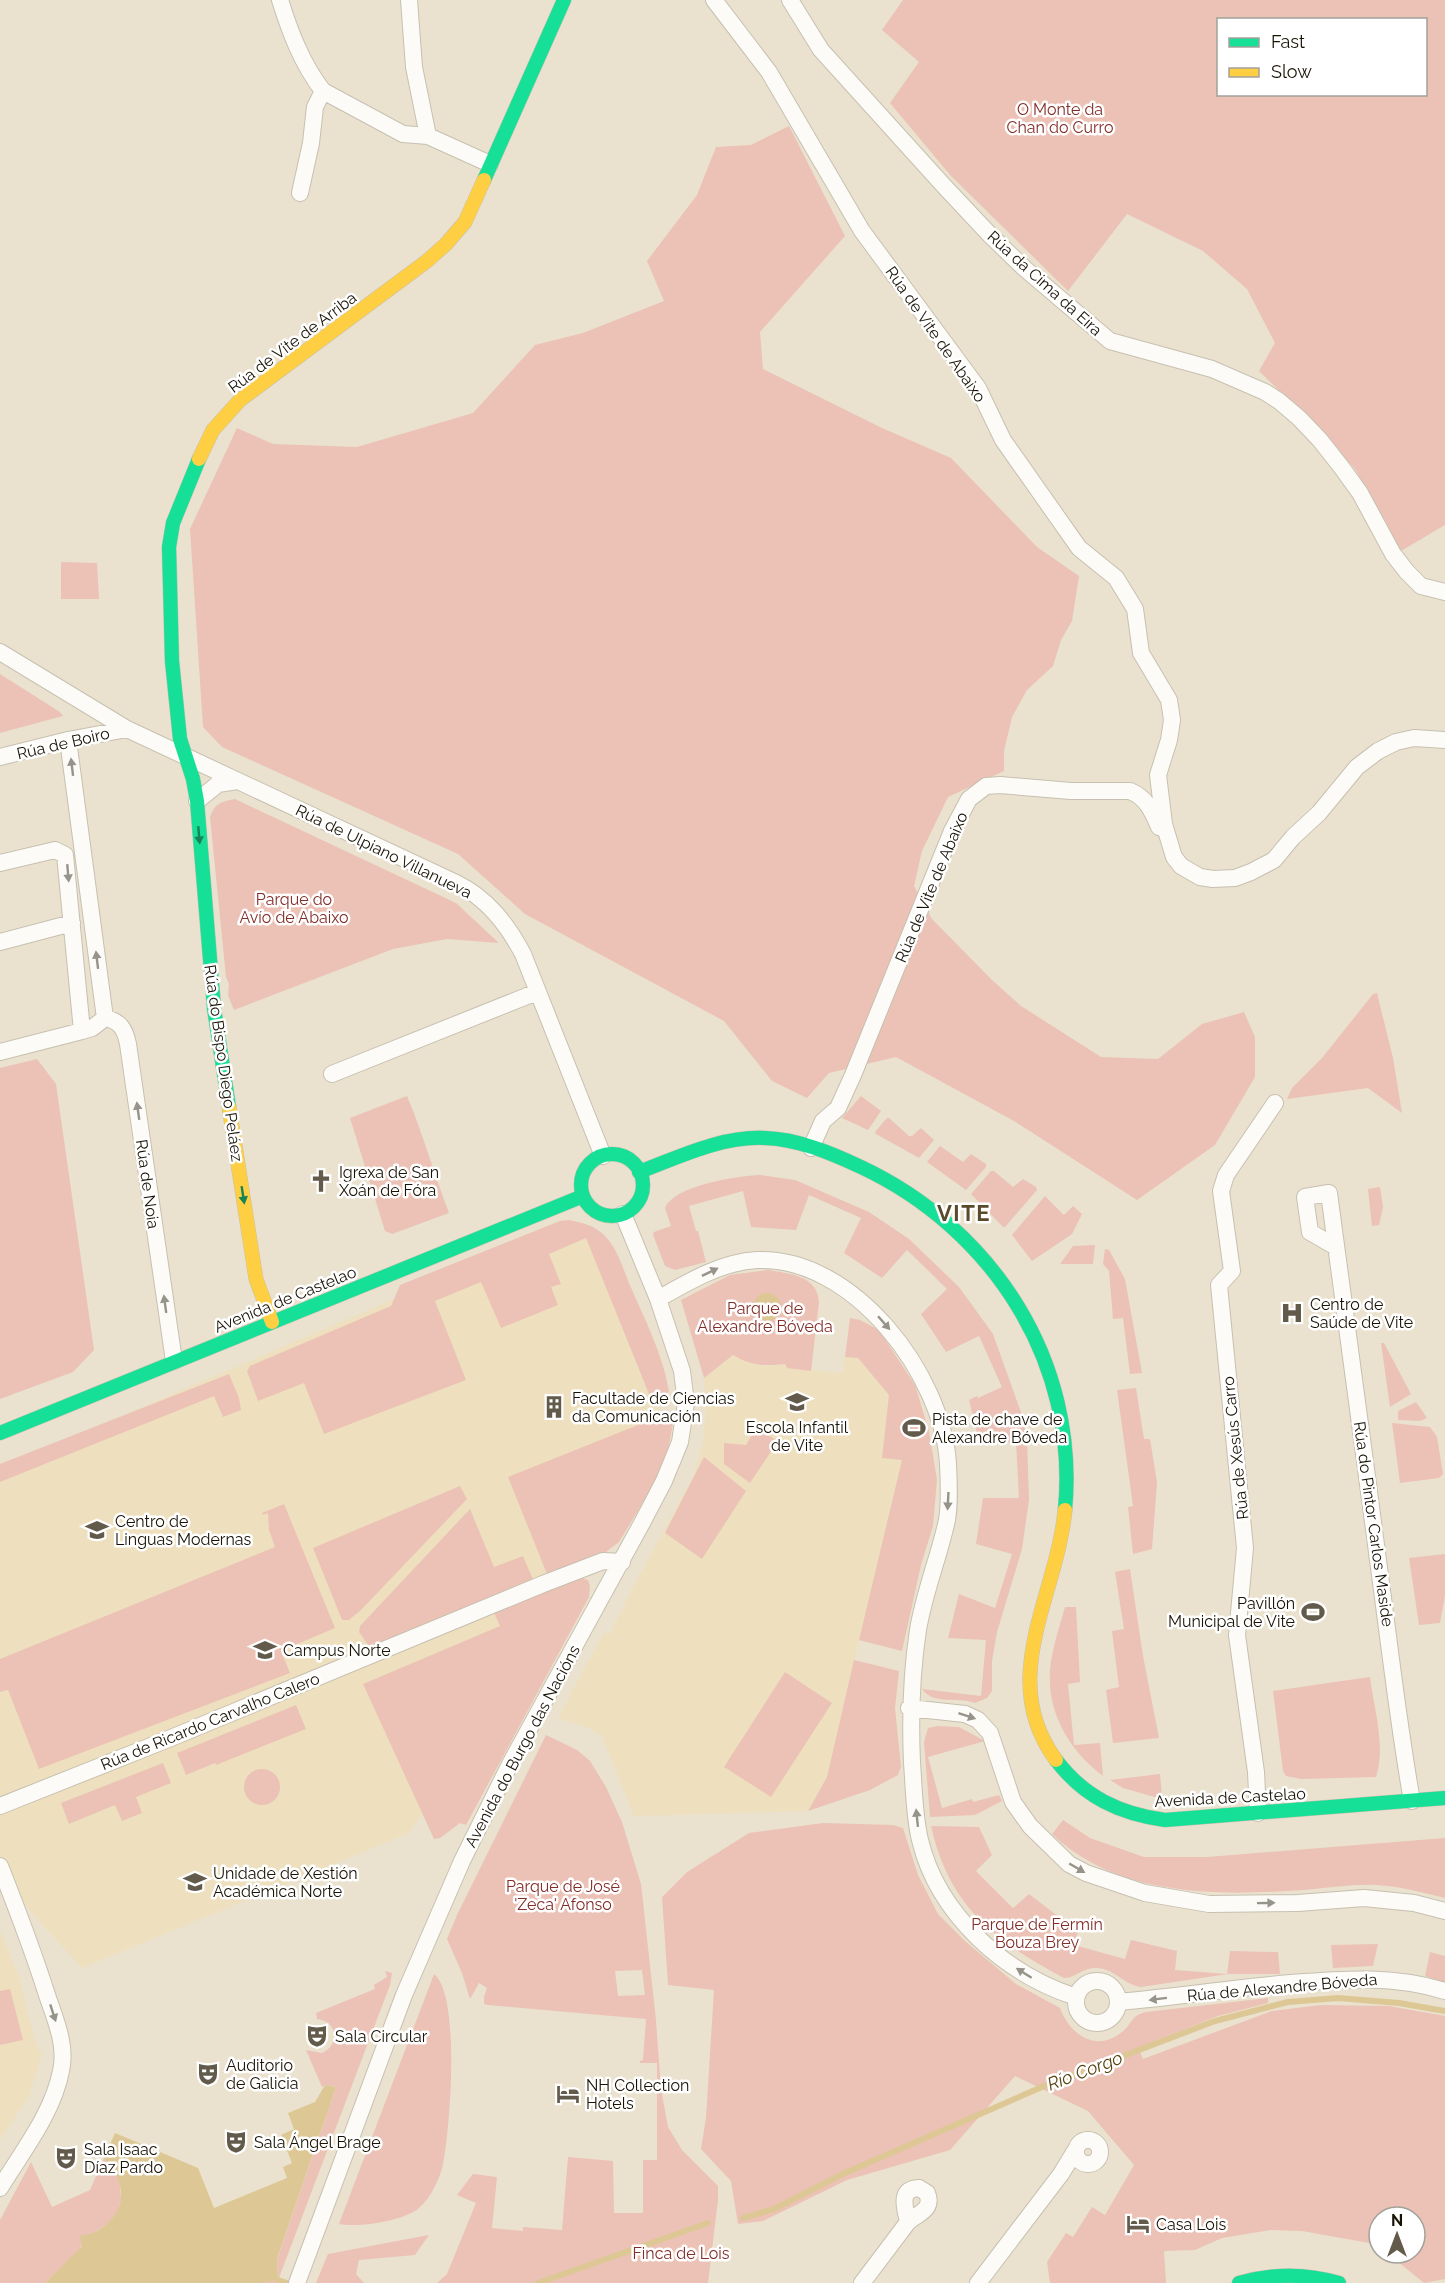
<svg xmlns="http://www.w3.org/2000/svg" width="1445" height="2283" viewBox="0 0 1445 2283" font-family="Raleway,sans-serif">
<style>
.built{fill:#eee0be}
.green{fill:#ebc2b5;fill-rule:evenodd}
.water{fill:#ddc895}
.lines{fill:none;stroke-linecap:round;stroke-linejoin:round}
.stream{stroke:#ddc895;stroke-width:6}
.street-casing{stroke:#c7c0b0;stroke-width:18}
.fast-casing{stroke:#c7c0b0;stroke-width:15}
.slow-casing{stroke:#c7c0b0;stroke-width:15}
.street{stroke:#fcfbf8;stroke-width:16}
.fast{stroke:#16e098;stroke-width:14}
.slow{stroke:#ffcf43;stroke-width:14}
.oneway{fill:#96938b}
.oneway2{fill:#178456}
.labels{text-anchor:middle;stroke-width:5;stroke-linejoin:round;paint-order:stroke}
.park-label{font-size:16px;fill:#822d28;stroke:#fff}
.street-label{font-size:16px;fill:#191306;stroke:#fff}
.poi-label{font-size:16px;fill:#191306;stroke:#fff;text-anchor:start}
.water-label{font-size:18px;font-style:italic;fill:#55420f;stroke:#fff}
.district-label{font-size:22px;font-weight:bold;letter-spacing:1.5px;fill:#584a2a;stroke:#fff}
</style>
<rect width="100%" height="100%" fill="#eae2ce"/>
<path class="built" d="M563 1227 599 1239 662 1390 652 1465 409 1833 82 1968 0 1878V1468Z
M733 1355 744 1361 764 1366 785 1364 788 1368 843 1373 845 1357 858 1358 889 1395 882 1458 902 1460 827 1777 808 1811 634 1816 602 1736 587 1727 558 1718 604 1632 609 1635 625 1605 624 1604 694 1475 703 1442 706 1409 704 1378Z
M0 1930 19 1977 34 2038 42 2055 29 2096 0 2140Z"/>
<path class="green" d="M903 0H1445V525L1401 551 1355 469 1304 415 1259 371 1275 343 1247 289 1203 251 1127 214 1068 291 951 176 890 103 919 62 882 30ZM1218 20H1426V94H1218Z
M789 126 845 236 760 332 763 369 882 428 951 458 1037 547 1079 576 1072 621 1061 640 1053 666 1027 690 1012 717 1004 751V771L948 797 922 851 914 886 932 919 992 980 1021 1006 1101 1057 1158 1059 1202 1024 1244 1012 1255 1037V1077L1215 1145 1137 1200 1014 1121 896 1057 829 1073 807 1098 772 1081 724 1021 525 914 458 854 222 747 203 727 190 529 237 428 273 444 357 447 473 413 535 345 583 333 664 301 647 261 697 195 716 147 751 145Z
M61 562 97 563 99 599H61Z
M0 674 60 712 63 716 0 733Z
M235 799 456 903 499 943 447 939 393 949 234 1010 228 995 229 984 226 977 210 817C215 803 221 802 235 799Z
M1377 993 1393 1058 1402 1113 1368 1088 1287 1099 1292 1088 1322 1058 1373 994Z
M37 1059 56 1084 94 1350 73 1372 0 1399V1068Z
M407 1096C423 1134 434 1174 449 1213L392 1234 385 1231 350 1118Z
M861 1096 881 1111 868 1130 842 1118Z
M887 1118H889L909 1136H912L921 1128 934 1140 919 1158 876 1134 875 1132Z
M940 1146 963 1162 971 1154 986 1164V1167L966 1190 927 1162Z
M991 1171H994L1013 1187 1023 1179 1036 1187 1037 1190 1005 1227H1003L971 1194Z
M760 1175 795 1180 869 1212 909 1239 959 1287 993 1334 1023 1418 1027 1440 1029 1500 1022 1549 997 1632 992 1661V1691L987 1698 975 1703C956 1696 935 1706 922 1689L981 1696 986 1640 948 1638 959 1594 995 1608 1012 1554 976 1544 983 1498H1019L1016 1442 980 1445 969 1400 977 1396 978 1398 1002 1387 979 1336 946 1352 921 1314 947 1289 907 1250 882 1278 844 1253 861 1218 809 1195 796 1230 751 1227 743 1191 689 1206 696 1231H698L706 1262 675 1270 665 1266 653 1235 654 1232 671 1226 665 1208C675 1185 738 1176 760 1175Z
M1380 1187 1383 1207 1379 1225 1372 1226 1368 1189Z
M1045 1196 1064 1215 1073 1206 1082 1214 1072 1234 1032 1261 1012 1235Z
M569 1220C584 1223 596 1226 606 1237 617 1249 623 1268 629 1283 644 1318 663 1354 669 1392L651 1399 586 1238 549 1254 561 1284 551 1287 558 1305 501 1328 481 1282 435 1301 466 1380 324 1434 304 1383 258 1401 247 1371 250 1366 391 1306 400 1285 560 1221Z
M1095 1245 1093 1264H1060L1073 1246Z
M1105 1249 1109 1250 1125 1279 1142 1373 1130 1374 1123 1318 1113 1319 1109 1271 1103 1264Z
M768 1270C790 1274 817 1275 819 1302L811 1371 787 1368 785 1364C765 1366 750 1366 733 1355L704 1378 681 1300 730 1275Z
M850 1318 860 1320 879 1330 915 1385 929 1431 937 1480 933 1526 921 1565 902 1651 859 1640 902 1460 882 1458 889 1395 858 1358 845 1357Z
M1381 1343H1384L1411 1394 1390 1407Z
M229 1374 239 1398 241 1410 223 1417 214 1396 0 1482V1464Z
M1136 1388 1144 1439H1150L1157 1482 1152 1549 1133 1554 1128 1507 1133 1506 1117 1390Z
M1416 1402 1427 1418 1420 1421 1398 1420V1411Z
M668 1413H675L669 1445 659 1476 619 1542 606 1552 547 1574 508 1477Z
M1392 1423 1430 1427 1437 1437 1443 1474 1439 1478 1400 1483Z
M756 1428 778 1441 750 1483 724 1464V1443L746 1445Z
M704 1457 746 1491 702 1559 665 1533Z
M460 1486 467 1499 361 1610 349 1620H342L313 1548Z
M284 1504 335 1628 281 1651 290 1673 39 1769 8 1690 0 1692V1659L275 1547 269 1530 268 1513 263 1515 262 1513Z
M470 1509 494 1567 523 1556 534 1582 375 1645H368L359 1632 360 1626Z
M1445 1554V1595L1440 1623 1419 1625 1409 1558Z
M1130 1569 1143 1656 1159 1738 1113 1743 1106 1690 1119 1687 1112 1631 1124 1629 1115 1572Z
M582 1578 588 1580 590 1586 589 1597 466 1825 460 1823 440 1838 434 1839 363 1684 500 1626 493 1610Z
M1065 1607H1076L1080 1682 1068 1684 1074 1745 1100 1743 1103 1776C1070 1751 1047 1714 1050 1670 1052 1649 1059 1628 1065 1607Z
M854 1660 899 1671 895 1708 901 1767 898 1775 870 1790 808 1811 827 1777Z
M785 1672 832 1703 771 1797 724 1767Z
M1370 1677C1374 1709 1386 1746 1376 1777L1301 1779 1286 1776 1283 1771 1273 1691Z
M296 1705 306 1729 216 1765 215 1763 186 1775 177 1753Z
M938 1726 959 1727 985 1741 928 1757 942 1808 972 1799 973 1802 999 1795 1002 1801 975 1815 930 1817 924 1742 928 1728Z
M546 1735 577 1750 590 1761 606 1787 622 1822 641 1884 656 2020 661 2089 668 2127 682 2150 718 2186V2200L708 2283H437L447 2274 476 2203 457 2195 473 2174 497 2177 492 2228 523 2231V2227L562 2230 568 2157 613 2161 614 2213H643V2160H657V2063H640V2061L643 2060 646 2019 488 2005 484 2004V1997L487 1988 479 1983 470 1999 462 1973 447 1939 457 1915ZM642 1970 645 1995 618 1996 615 1971Z
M163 1763 171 1783 136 1797 142 1813 122 1821 115 1805 69 1824 61 1803Z
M244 1787a18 18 0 1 1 36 0a18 18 0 1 1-36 0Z
M1160 1774 1162 1796 1158 1798 1123 1788 1110 1780Z
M1063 1820 1090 1838 1144 1857H1207L1445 1838V1898C1424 1893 1399 1886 1377 1885 1353 1884 1328 1888 1304 1890 1218 1896 1118 1897 1052 1834Z
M823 1823 893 1825 903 1828 918 1875 938 1914 966 1942 1016 1984 1060 2008C1070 2035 1096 2053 1122 2032 1133 2023 1130 2016 1146 2012L1268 1998V2003L1218 2016 1138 2048 1143 2059 1272 2011 1321 2005 1389 2006 1445 2016V2279L1424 2283 1387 2253H1415V2217H1379V2247L1375 2244 1302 2231 1271 2230 1222 2238 1195 2250 1164 2251 1166 2283H1050L1047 2262 1066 2233 1073 2237 1092 2207 1105 2215 1134 2165 1088 2111 1015 2076 950 2150 847 2180 763 2221 738 2224 731 2181 701 2149 706 2118 714 1990 668 1985 662 1897 687 1872 749 1833Z
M931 1826 979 1827 992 1855 976 1871 1013 1908 1029 1894 1055 1914 1080 1926 1074 1945 1125 1959 1131 1940 1177 1951 1175 1970 1227 1974 1230 1951 1278 1952 1280 1974H1228L1141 1987C1124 1985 1114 1968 1096 1968 1084 1967 1075 1978 1064 1978 994 1941 949 1906 931 1826Z
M1378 1944 1373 1966 1333 1968 1331 1945Z
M1430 1952 1445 1956V1982L1425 1976Z
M385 1971 392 1973 390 1985 277 2283H262L278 2279 277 2260 336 2087 325 2085 322 2087 306 2050 322 2053C340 2045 338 2021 317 2019L316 2013 375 1989 374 1985 387 1977Z
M434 1974C461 1996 450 2129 443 2164 440 2178 431 2198 419 2208 404 2221 358 2228 339 2224Z
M10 1989 23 2040 0 2045V1991Z
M104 2158 116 2174 120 2184 121 2199 118 2211 108 2224 89 2235 77 2252 45 2283H0V2220L31 2162 52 2207 90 2190Z
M429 2235 415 2255 359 2260 356 2274 364 2283H316L328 2254Z"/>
<path class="water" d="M753 1307a14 14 0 1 1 28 0a14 14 0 1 1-28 0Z
M325 2085 336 2087 277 2259 278 2280 262 2283H45L82 2246 80 2236C106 2233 128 2209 119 2182 116 2173 110 2166 104 2158L115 2133 198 2168 214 2208 287 2178 283 2167 292 2163 281 2135 294 2129 288 2113 315 2102Z"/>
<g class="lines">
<path class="stream" d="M743 2218 774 2209 845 2173 1042 2087 1215 2021 1288 2002 1338 1998 1399 2003 1445 2011
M278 2280 287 2283
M538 2283 708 2223"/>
<g class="street-casing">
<path id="street" d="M280 0C290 32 302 64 323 91L403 134 428 136
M409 0 414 67 428 136 490 164
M714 0 769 72 862 231 978 388 1003 440 1079 548 1116 578 1135 609 1141 653 1169 700 1172 720 1169 740 1158 775 1164 824 1174 857 1181 866 1200 877 1213 879 1235 878 1251 872 1274 860 1293 837 1319 813 1357 767 1378 751 1396 742 1414 738 1445 740
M790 0 821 50 944 186 990 235 1024 268 1110 341 1212 369 1265 392 1279 401 1299 418 1320 440 1342 468 1360 493 1393 554 1407 572 1421 586 1445 592
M300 193 311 143 315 107 323 91
M0 652 127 729 456 883C487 898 507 924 523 954L603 1156
M68 740 105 1018
M0 757 68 740 127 729
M197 801 218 784 237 781
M0 863 55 850 65 855 82 1031
M0 942 72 923
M105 1018C120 1021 125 1029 128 1044L174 1361
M0 1052 82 1031 92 1028 105 1018
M332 1074 537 992
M811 1148 823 1121 838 1108 853 1075 952 831 969 799 986 786 1000 785 1071 791H1130C1147 798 1152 811 1159 827
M1336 1247 1310 1232 1305 1197 1329 1193C1348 1328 1365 1463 1383 1598 1392 1666 1400 1734 1412 1801
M658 1299C688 1282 721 1262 757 1260 853 1256 943 1375 948 1464 949 1483 950 1502 947 1520 939 1557 924 1593 918 1630 911 1676 910 1716 912 1763 914 1788 914 1815 920 1840 938 1915 1005 1974 1076 1997
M909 1708 965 1714 978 1720 990 1733 1013 1802 1030 1826 1069 1864 1086 1873 1145 1893 1209 1904 1298 1903 1364 1898 1414 1903 1445 1911
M0 1806 166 1740 543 1584 603 1561 622 1562
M1258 1813 1256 1772 1237 1635 1245 1548 1219 1285 1232 1271 1221 1191 1226 1175 1275 1103
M0 1866C17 1909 33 1951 47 1995 55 2019 67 2045 61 2071 53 2113 22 2152 0 2188
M1076 2002a21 21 0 1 1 42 0a21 21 0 1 1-42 0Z
M1118 2002C1176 1997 1233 1988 1291 1983 1344 1979 1393 1975 1445 1991
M1076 2152a12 12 0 1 1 24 0a12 12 0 1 1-24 0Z
M919 2188 927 2193C934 2210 918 2213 908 2222 905 2208 898 2189 919 2188Z
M297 2283 404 1995 462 1861 510 1764 642 1523 664 1481 680 1442 686 1403 682 1371 658 1299 623 1214
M862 2283 908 2222
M978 2283 1061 2174 1075 2151"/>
</g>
<g class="fast-casing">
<path id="fast" d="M484 180 564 0
M199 459 173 523 169 547 172 661 180 739 193 779 197 801 214 1008 229 1107
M581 1185a31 31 0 1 1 62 0a31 31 0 1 1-62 0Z
M639 1172C679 1157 721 1136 765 1138 798 1139 831 1153 861 1167 993 1229 1079 1362 1065 1510
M0 1433 583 1196
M1056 1760C1084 1797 1120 1814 1165 1820L1445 1798
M1239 2283C1273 2273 1305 2273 1339 2283"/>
</g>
<g class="slow-casing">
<path id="slow" d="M199 459 213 430 240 400 427 261 446 244 465 222 484 180
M229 1107 256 1279 272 1322
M1056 1760C996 1679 1057 1596 1065 1510"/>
</g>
<use href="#street" class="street"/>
<use href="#fast" class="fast"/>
<use href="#slow" class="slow"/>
</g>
<defs><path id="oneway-solid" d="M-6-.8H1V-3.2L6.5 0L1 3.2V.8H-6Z" transform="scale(1.5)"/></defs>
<g class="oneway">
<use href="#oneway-solid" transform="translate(72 767) rotate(-97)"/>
<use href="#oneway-solid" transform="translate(68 873) rotate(85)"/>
<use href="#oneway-solid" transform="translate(97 960) rotate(-97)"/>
<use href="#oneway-solid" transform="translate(138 1111) rotate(-98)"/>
<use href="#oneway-solid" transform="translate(710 1272) rotate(-26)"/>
<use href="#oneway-solid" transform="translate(165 1304) rotate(-98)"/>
<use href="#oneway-solid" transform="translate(884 1323) rotate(49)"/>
<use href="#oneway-solid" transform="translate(948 1501) rotate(93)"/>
<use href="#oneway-solid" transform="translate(967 1716) rotate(18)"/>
<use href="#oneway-solid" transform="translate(917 1818) rotate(-96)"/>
<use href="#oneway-solid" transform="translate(1077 1868) rotate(30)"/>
<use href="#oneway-solid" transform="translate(1266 1903) rotate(-1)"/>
<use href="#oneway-solid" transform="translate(1024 1973) rotate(-148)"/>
<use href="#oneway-solid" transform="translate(1158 1999) rotate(173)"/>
<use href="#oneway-solid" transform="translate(53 2013) rotate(72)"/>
</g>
<g class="oneway2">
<use href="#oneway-solid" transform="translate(199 835) rotate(85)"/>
<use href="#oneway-solid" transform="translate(243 1195) rotate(81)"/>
</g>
<defs>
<g id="church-bare" transform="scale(1.8)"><path d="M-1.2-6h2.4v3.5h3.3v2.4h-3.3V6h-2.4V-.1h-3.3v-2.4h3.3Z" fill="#625b4c" stroke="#fff" stroke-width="2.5" paint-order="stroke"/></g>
<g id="hospital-bare" transform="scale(1.8)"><path d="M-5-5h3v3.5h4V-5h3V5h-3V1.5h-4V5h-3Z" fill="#625b4c" stroke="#fff" stroke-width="2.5" paint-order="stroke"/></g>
<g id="school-bare" transform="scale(1.8)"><path d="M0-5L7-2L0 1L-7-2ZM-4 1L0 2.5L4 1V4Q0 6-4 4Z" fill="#625b4c" stroke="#fff" stroke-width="2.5" paint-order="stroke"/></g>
<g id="building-bare" transform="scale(1.8)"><path d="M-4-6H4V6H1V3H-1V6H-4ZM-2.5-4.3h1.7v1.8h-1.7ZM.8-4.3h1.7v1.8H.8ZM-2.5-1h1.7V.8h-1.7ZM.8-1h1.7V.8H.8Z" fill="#625b4c" stroke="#fff" stroke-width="2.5" paint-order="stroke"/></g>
<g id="stadium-bare" transform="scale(1.8)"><path d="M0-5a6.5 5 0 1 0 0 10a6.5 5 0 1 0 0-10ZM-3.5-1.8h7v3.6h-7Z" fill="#625b4c" stroke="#fff" stroke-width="2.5" paint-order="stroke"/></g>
<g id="university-bare" transform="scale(1.8)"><path d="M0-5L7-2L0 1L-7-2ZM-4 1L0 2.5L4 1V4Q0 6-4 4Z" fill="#625b4c" stroke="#fff" stroke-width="2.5" paint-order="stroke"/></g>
<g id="theatre-bare" transform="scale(1.8)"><path d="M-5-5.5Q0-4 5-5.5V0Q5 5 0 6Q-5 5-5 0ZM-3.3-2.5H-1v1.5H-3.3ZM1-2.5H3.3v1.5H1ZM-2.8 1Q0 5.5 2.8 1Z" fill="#625b4c" stroke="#fff" stroke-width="2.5" paint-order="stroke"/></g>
<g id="hotel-bare" transform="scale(1.8)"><path d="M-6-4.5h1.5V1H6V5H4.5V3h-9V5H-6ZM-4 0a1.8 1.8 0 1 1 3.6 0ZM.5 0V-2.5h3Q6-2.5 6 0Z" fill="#625b4c" stroke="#fff" stroke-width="2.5" paint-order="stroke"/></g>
</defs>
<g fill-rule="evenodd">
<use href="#church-bare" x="321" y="1181"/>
<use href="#hospital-bare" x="1292" y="1313"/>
<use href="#school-bare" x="797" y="1402"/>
<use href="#building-bare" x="554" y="1407"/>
<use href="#stadium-bare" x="914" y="1428"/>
<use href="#university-bare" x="97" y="1530"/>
<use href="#stadium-bare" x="1313" y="1612"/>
<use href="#university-bare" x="265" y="1650"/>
<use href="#university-bare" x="195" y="1882"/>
<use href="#theatre-bare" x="317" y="2036"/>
<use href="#theatre-bare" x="208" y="2074"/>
<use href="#hotel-bare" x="568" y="2094"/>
<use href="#theatre-bare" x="236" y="2142"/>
<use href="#theatre-bare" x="66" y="2158"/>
<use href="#hotel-bare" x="1138" y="2224"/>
</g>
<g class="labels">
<g class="park-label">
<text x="1060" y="115">O Monte da<tspan x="1060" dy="18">Chan do Curro</tspan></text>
<text x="294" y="905">Parque do<tspan x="294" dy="18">Avío de Abaixo</tspan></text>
<text x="765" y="1314">Parque de<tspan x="765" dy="18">Alexandre Bóveda</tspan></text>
<text x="563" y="1892">Parque de José<tspan x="563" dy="18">'Zeca' Afonso</tspan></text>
<text x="1037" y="1930">Parque de Fermín<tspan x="1037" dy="18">Bouza Brey</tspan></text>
<text x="681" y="2259">Finca de Lois</text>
</g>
<g class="street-label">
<text transform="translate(1045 283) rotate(42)" y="6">Rúa da Cima da Eira</text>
<text transform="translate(936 334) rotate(55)" y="6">Rúa de Vite de Abaixo</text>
<text transform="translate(292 342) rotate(-37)" y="6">Rúa de Vite de Arriba</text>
<text transform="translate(63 743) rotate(-13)" y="6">Rúa de Boiro</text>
<text transform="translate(384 851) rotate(26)" y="6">Rúa de Ulpiano Villanueva</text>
<text transform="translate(931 887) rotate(-67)" y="6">Rúa de Vite de Abaixo</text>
<text transform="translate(224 1063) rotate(82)" y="6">Rúa do Bispo Diego Peláez</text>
<text transform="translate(148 1184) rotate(82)" y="6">Rúa de Noia</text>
<text transform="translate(285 1299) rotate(-22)" y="6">Avenida de Castelao</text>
<text transform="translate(1235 1448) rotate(-96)" y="6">Rúa de Xesús Carro</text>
<text transform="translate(1374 1524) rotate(82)" y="6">Rúa do Pintor Carlos Maside</text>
<text transform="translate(210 1721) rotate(-22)" y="6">Rúa de Ricardo Carvalho Calero</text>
<text transform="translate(522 1746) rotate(-62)" y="6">Avenida do Burgo das Nacións</text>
<text transform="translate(1230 1797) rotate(-3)" y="6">Avenida de Castelao</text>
<text transform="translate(1282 1987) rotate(-5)" y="6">Rúa de Alexandre Bóveda</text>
</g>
<g class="poi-label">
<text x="339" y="1178">Igrexa de San<tspan x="339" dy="18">Xoán de Fóra</tspan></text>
<text x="1310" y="1310">Centro de<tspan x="1310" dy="18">Saúde de Vite</tspan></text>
<text x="572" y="1404">Facultade de Ciencias<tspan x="572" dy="18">da Comunicación</tspan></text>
<text x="932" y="1425">Pista de chave de<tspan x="932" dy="18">Alexandre Bóveda</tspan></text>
<text x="797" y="1433" text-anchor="middle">Escola Infantil<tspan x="797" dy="18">de Vite</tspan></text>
<text x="115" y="1527">Centro de<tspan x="115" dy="18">Linguas Modernas</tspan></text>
<text x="1295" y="1609" text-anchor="end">Pavillón<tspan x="1295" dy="18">Municipal de Vite</tspan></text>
<text x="283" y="1656">Campus Norte</text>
<text x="213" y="1879">Unidade de Xestión<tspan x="213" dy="18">Académica Norte</tspan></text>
<text x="335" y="2042">Sala Circular</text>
<text x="226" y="2071">Auditorio<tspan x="226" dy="18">de Galicia</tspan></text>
<text x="586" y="2091">NH Collection<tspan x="586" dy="18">Hotels</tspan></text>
<text x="254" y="2148">Sala Ángel Brage</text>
<text x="84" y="2155">Sala Isaac<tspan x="84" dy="18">Díaz Pardo</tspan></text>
<text x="1156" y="2230">Casa Lois</text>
</g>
<g class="water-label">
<text transform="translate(1085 2071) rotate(-21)" y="6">Río Corgo</text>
</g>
<g class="district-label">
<text x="964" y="1221">VITE</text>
</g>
</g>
<rect x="1217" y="18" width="210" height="78" fill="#ffffff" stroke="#a3a19b" stroke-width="1.5"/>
<rect x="1229" y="38" width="30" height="9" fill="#16e098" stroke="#a3a19b" stroke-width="1.5"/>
<text x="1271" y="48" font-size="18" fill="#191306">Fast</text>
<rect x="1229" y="68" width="30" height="9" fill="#ffcf43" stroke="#a3a19b" stroke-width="1.5"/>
<text x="1271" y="78" font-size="18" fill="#191306">Slow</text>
<g transform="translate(1397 2235)"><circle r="28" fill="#ffffff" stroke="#a3a19b" stroke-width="1.5"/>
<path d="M0-4.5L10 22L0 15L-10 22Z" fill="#625b4c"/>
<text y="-9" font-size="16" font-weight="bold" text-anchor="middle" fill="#191306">N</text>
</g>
</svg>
